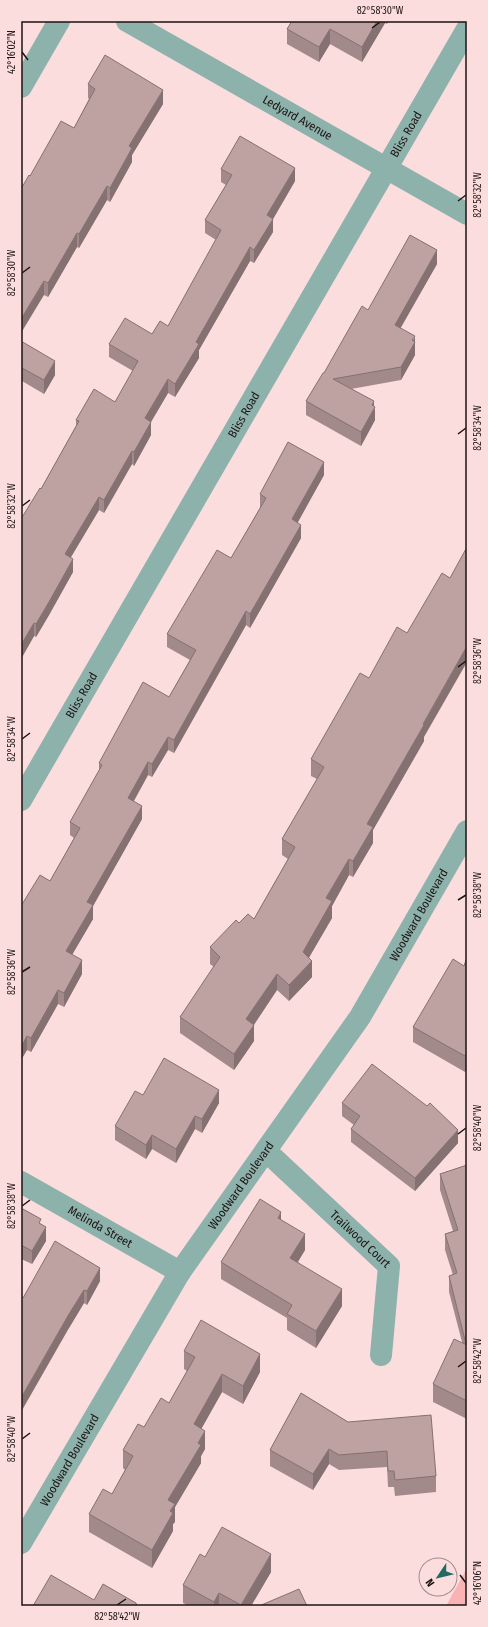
<svg xmlns="http://www.w3.org/2000/svg" width="488" height="1627" viewBox="0 0 488 1627" font-family="'Fira Sans Condensed',sans-serif">
<style>
.green{fill:#f9b3b4}
.lines{fill:none;stroke-linecap:round;stroke-linejoin:round}
.street{stroke:#8cb2ab;stroke-width:22}
.wall{fill:#a38a8a}
.shaded-wall{fill:#857171}
.building{fill:#bea1a1;stroke:#857171}
.ticks{fill:none;stroke:#1d1313;stroke-width:1.5}
.labels{text-anchor:middle;stroke-width:4;stroke-linejoin:round;paint-order:stroke}
.street-label{font-size:12px;fill:#1d1313;stroke:#fcdddd}
.neatline{fill:none;stroke:#1d1313;stroke-width:1.5}
.ticks-label{font-size:10px;text-anchor:middle;fill:#1d1313}
</style>
<rect width="100%" height="100%" fill="#fcdddd"/>
<path class="green" d="M467 1568V1606H446Z"/>
<g class="lines">
<g class="street">
<path id="s1" d="M127 21 467 214"/>
<path d="M21 87 59 21"/>
<path id="s2" d="M21 800 467 29"/>
<path id="s3" d="M266 1151 389 1266 381 1355"/>
<path id="s4" d="M21 1182 180 1272"/>
<path id="s5" d="M21 1543 180 1272 360 1017 467 831"/>
</g>
</g>
<path class="wall" d="M292 21H389L387 24 385 23 362 62 330 44 319 62 287 44V29Z
M88 84 163 104 132 155V162L110 202 107 200 79 248 77 247 48 297 44 295 30 176 74 128 89 99 88 98Z
M221 169 295 181 273 219V232L254 263 250 261 199 350V358L175 397 168 393 151 422V435L134 466 132 464 104 513 99 510 71 557 73 572 49 615 36 637 34 636 21 659 41 489 76 426V420L115 402 133 371 109 357V344L152 334 168 326 216 240 205 233V220L226 185 221 182Z
M437 264 400 328 415 341V355L401 380 351 389 374 406 375 420 361 446 306 415V401L324 373 368 310Z
M21 341 55 375 44 394 22 381Z
M324 475 297 522 301 538 250 628 246 625 174 753 168 750 152 777 148 775 134 801 142 819 93 906V919L72 955 82 974 64 1007 58 1004 31 1052 27 1050 21 1060V906L50 881 74 838 70 835V822L99 771V763L169 697 190 660 167 647V634L231 558 260 508V494Z
M424 737V741L373 830V843L353 877 349 875 332 906V918L309 957 312 977 289 1001 277 990 254 1025V1041L234 1070 180 1033V1017L214 967 210 964V947L239 923 254 919 288 859 282 855V839L317 779 311 776V759Z
M467 957V1068L465 1072 413 1042V1027L464 966Z
M143 1095 219 1103 202 1133 195 1129 176 1163 152 1149 146 1159 115 1140V1126Z
M342 1103 458 1143 415 1191 351 1142V1129L354 1125 342 1116Z
M467 1165V1419L433 1402V1384L462 1342 449 1292V1276L453 1275 445 1250V1234L453 1231 440 1190V1174Z
M21 1208 41 1224 46 1241 32 1264 21 1259Z
M281 1220 305 1250 298 1262 342 1306 316 1348 287 1330V1318L221 1279V1262Z
M100 1281 87 1305 84 1303 69 1328 23 1298Z
M184 1351 260 1372 243 1404 222 1392 201 1429 205 1449 201 1456V1463L175 1507V1522L173 1524V1531L152 1568 89 1532V1514L112 1494 125 1470 123 1468V1450L144 1427 169 1403 187 1371 184 1369Z
M301 1393 436 1476V1492L395 1496 394 1487H388L387 1467 339 1470 329 1464 313 1490 270 1466V1450Z
M205 1557 271 1572 251 1606H189L183 1603V1585Z"/>
<path class="shaded-wall" d="M377 21H385V23L362 62V47Z
M330 29V44L319 62V47Z
M163 90V104L132 155V162L110 202V188L129 146Z
M295 168V181L273 219V232L254 263V250L267 215Z
M107 186V200L79 248V234Z
M77 233V247L48 297V283Z
M250 247V261L199 350V358L175 397V384L196 342Z
M437 250V264L395 338V325Z
M44 281V295L21 333V319Z
M415 336V355L401 380V367Z
M55 361V375L44 394V380Z
M22 368V381L21 383V370Z
M168 379V393L145 432V418Z
M374 401V410L375 407V420L361 446V432L372 405Z
M151 422V435L134 466V452Z
M132 451V464L104 513V500Z
M324 462V475L292 533V519Z
M99 497V510L65 567V554Z
M301 525V538L250 628V614Z
M73 559V572L49 615 36 637V624Z
M246 611V625L174 753V740Z
M34 623V636L21 659V645Z
M467 646V662L424 737V741L373 830V843L353 877V861L367 824Z
M168 737V750L152 777V764Z
M148 762V775L128 811V798Z
M142 806V819L93 906V919L66 965V951L87 902Z
M349 859V875L332 906V918L303 968V952L326 898Z
M82 960V974L64 1007V993Z
M312 961V977L289 1001V985Z
M277 974V990L246 1036V1019Z
M58 990V1004L31 1052V1038Z
M254 1025V1041L234 1070V1054Z
M27 1036V1050L21 1060V1047Z
M467 1052V1068L465 1072V1056Z
M219 1090V1103L202 1133V1119Z
M195 1116V1129L176 1163V1149Z
M458 1130V1143L415 1191V1178Z
M152 1135V1149L146 1159V1145Z
M281 1212V1229L278 1218Z
M46 1227V1241L32 1264V1251Z
M305 1234V1250L290 1274V1258Z
M100 1268V1281L87 1305V1291Z
M342 1289V1306L316 1348V1331Z
M84 1290V1303L69 1328 21 1412V1398L69 1314Z
M467 1339V1355L465 1356V1340Z
M260 1354V1372L243 1404V1386Z
M222 1374V1392L194 1442V1424Z
M205 1431V1449L201 1456V1463L175 1507V1522L173 1524V1531L152 1568V1550L168 1500Z
M329 1449V1464L313 1490V1474Z
M271 1554V1572L251 1606H241Z
M219 1593V1606H214V1602Z"/>
<path class="building" d="M292 21H377L362 47 330 29 319 47 287 29Z
M105 55 163 90 129 146 132 148 110 188 107 186 79 234 77 233 48 283 44 281 21 319V189L29 175 30 176 61 121 74 128 95 89 88 84Z
M240 136 295 168 267 215 273 219 254 250 250 247 196 342 199 344 175 384 168 379 145 418 151 422 134 452 132 451 104 500 99 497 65 554 73 559 49 602 36 624 34 623 21 645V519L40 488 41 489 79 421 76 420 94 389 115 402 138 361 109 344 125 318 152 334 160 321 168 326 221 230 205 220 232 175 221 169Z
M410 235 437 250 395 325 415 336 412 340 415 342 401 367 333 379 374 401 372 405 375 407 361 432 306 401 323 373H324L362 306 368 310Z
M21 341 55 361 44 380 22 368 21 370Z
M288 442 324 462 292 519 301 525 250 614 246 611 174 740 168 737 152 764 148 762 128 798 142 806 87 902 93 905 66 951 82 960 64 993 58 990 31 1038 27 1036 21 1047V906L40 875 50 881 80 828 70 822 102 765 99 763 143 682 169 697 196 650 167 634 217 550 231 558 266 498 260 494Z
M467 547V646L423 724 424 725 367 824 373 827 353 861 349 859 326 898 332 901 303 952 312 961 289 985 277 974 246 1019 254 1025 234 1054 180 1017 220 957 210 947 236 920 239 923 248 914 254 919 295 847 282 839 324 767 311 759 360 673 369 678 397 627 407 633 442 573 450 578Z
M467 957V1052L465 1056 413 1027 453 959 464 966Z
M164 1058 219 1090 202 1119 195 1116 176 1149 152 1135 146 1145 115 1126 135 1091 143 1095Z
M372 1064 427 1106 430 1103 458 1130 415 1178 351 1129 360 1116 342 1103Z
M467 1165V1339L465 1340 449 1276 457 1273 445 1234 458 1230 440 1174Z
M260 1199 281 1212 278 1218 305 1234 290 1258 342 1289 316 1331 287 1314 292 1305 221 1262Z
M21 1208 41 1219 39 1223 46 1227 32 1251 21 1245Z
M55 1241 100 1268 87 1291 84 1290 69 1314 21 1398V1297L23 1298Z
M201 1320 260 1354 243 1386 222 1374 194 1424 205 1431 198 1443 201 1445 168 1500 175 1504 170 1511 173 1513 152 1550 89 1514 103 1489 112 1494 133 1456 123 1450 138 1424 144 1427 161 1398 169 1403 195 1357 184 1351Z
M454 1339 467 1345V1401L433 1384Z
M301 1393 348 1422 431 1415 436 1476 395 1480 394 1471H388L387 1451 339 1455 329 1449 313 1474 270 1450Z
M222 1527 271 1554 241 1605 219 1593 214 1602 183 1585 200 1554 205 1557Z
M51 1575 94 1600 103 1584 136 1603 137 1606H33Z
M299 1589 307 1606H259Z"/>
<path class="ticks" d="M372 28 380 22M22 52 28 60M458 201 466 195M22 273 30 267M458 434 466 428M22 506 30 500M458 667 466 661M22 739 30 733M458 900 466 895M22 972 30 967M458 1134 466 1128M22 1206 30 1200M458 1367 466 1361M22 1439 30 1433M460 1575 466 1583M117 1605 126 1599"/>
<g class="labels">
<g class="street-label">
<text dy="4" stroke="none"><textPath href="#s1" startOffset="196">Ledyard Avenue</textPath></text>
<text dy="4" stroke="none"><textPath href="#s2" startOffset="769">Bliss Road</textPath></text>
<text dy="4" stroke="none"><textPath href="#s2" startOffset="445">Bliss Road</textPath></text>
<text dy="4" stroke="none"><textPath href="#s2" startOffset="121">Bliss Road</textPath></text>
<text dy="4" stroke="none"><textPath href="#s5" startOffset="744">Woodward Boulevard</textPath></text>
<text dy="4" stroke="none"><textPath href="#s5" startOffset="420">Woodward Boulevard</textPath></text>
<text dy="4" stroke="none"><textPath href="#s4" startOffset="91">Melinda Street</textPath></text>
<text dy="4" stroke="none"><textPath href="#s3" startOffset="129">Trailwood Court</textPath></text>
<text dy="4" stroke="none"><textPath href="#s5" startOffset="96">Woodward Boulevard</textPath></text>
</g>
</g>
<rect width="488" height="1627" fill="none" stroke="#fcdddd" stroke-width="44"/>
<g transform="translate(438 1577) rotate(235)"><circle r="19" fill="#fcdddd" stroke="#a38c8c"/>
<path d="M0-3L7 15L0 10L-7 15Z" fill="#236b62"/>
<text y="-6" font-size="11" font-weight="bold" text-anchor="middle" fill="#1d1313">N</text>
</g>
<rect x="22" y="22" width="444" height="1583" class="neatline"/>
<g class="ticks-label">
<text x="380" y="14">82°58'30"W</text>
<text transform="translate(11 52) rotate(-90)" y="4">42°16'02"N</text>
<text transform="translate(477 195) rotate(-90)" y="4">82°58'32"W</text>
<text transform="translate(11 273) rotate(-90)" y="4">82°58'30"W</text>
<text transform="translate(477 428) rotate(-90)" y="4">82°58'34"W</text>
<text transform="translate(11 506) rotate(-90)" y="4">82°58'32"W</text>
<text transform="translate(477 661) rotate(-90)" y="4">82°58'36"W</text>
<text transform="translate(11 739) rotate(-90)" y="4">82°58'34"W</text>
<text transform="translate(477 895) rotate(-90)" y="4">82°58'38"W</text>
<text transform="translate(11 972) rotate(-90)" y="4">82°58'36"W</text>
<text transform="translate(477 1128) rotate(-90)" y="4">82°58'40"W</text>
<text transform="translate(11 1206) rotate(-90)" y="4">82°58'38"W</text>
<text transform="translate(477 1361) rotate(-90)" y="4">82°58'42"W</text>
<text transform="translate(11 1439) rotate(-90)" y="4">82°58'40"W</text>
<text transform="translate(477 1583) rotate(-90)" y="4">42°16'06"N</text>
<text x="117" y="1620">82°58'42"W</text>
</g>
</svg>
